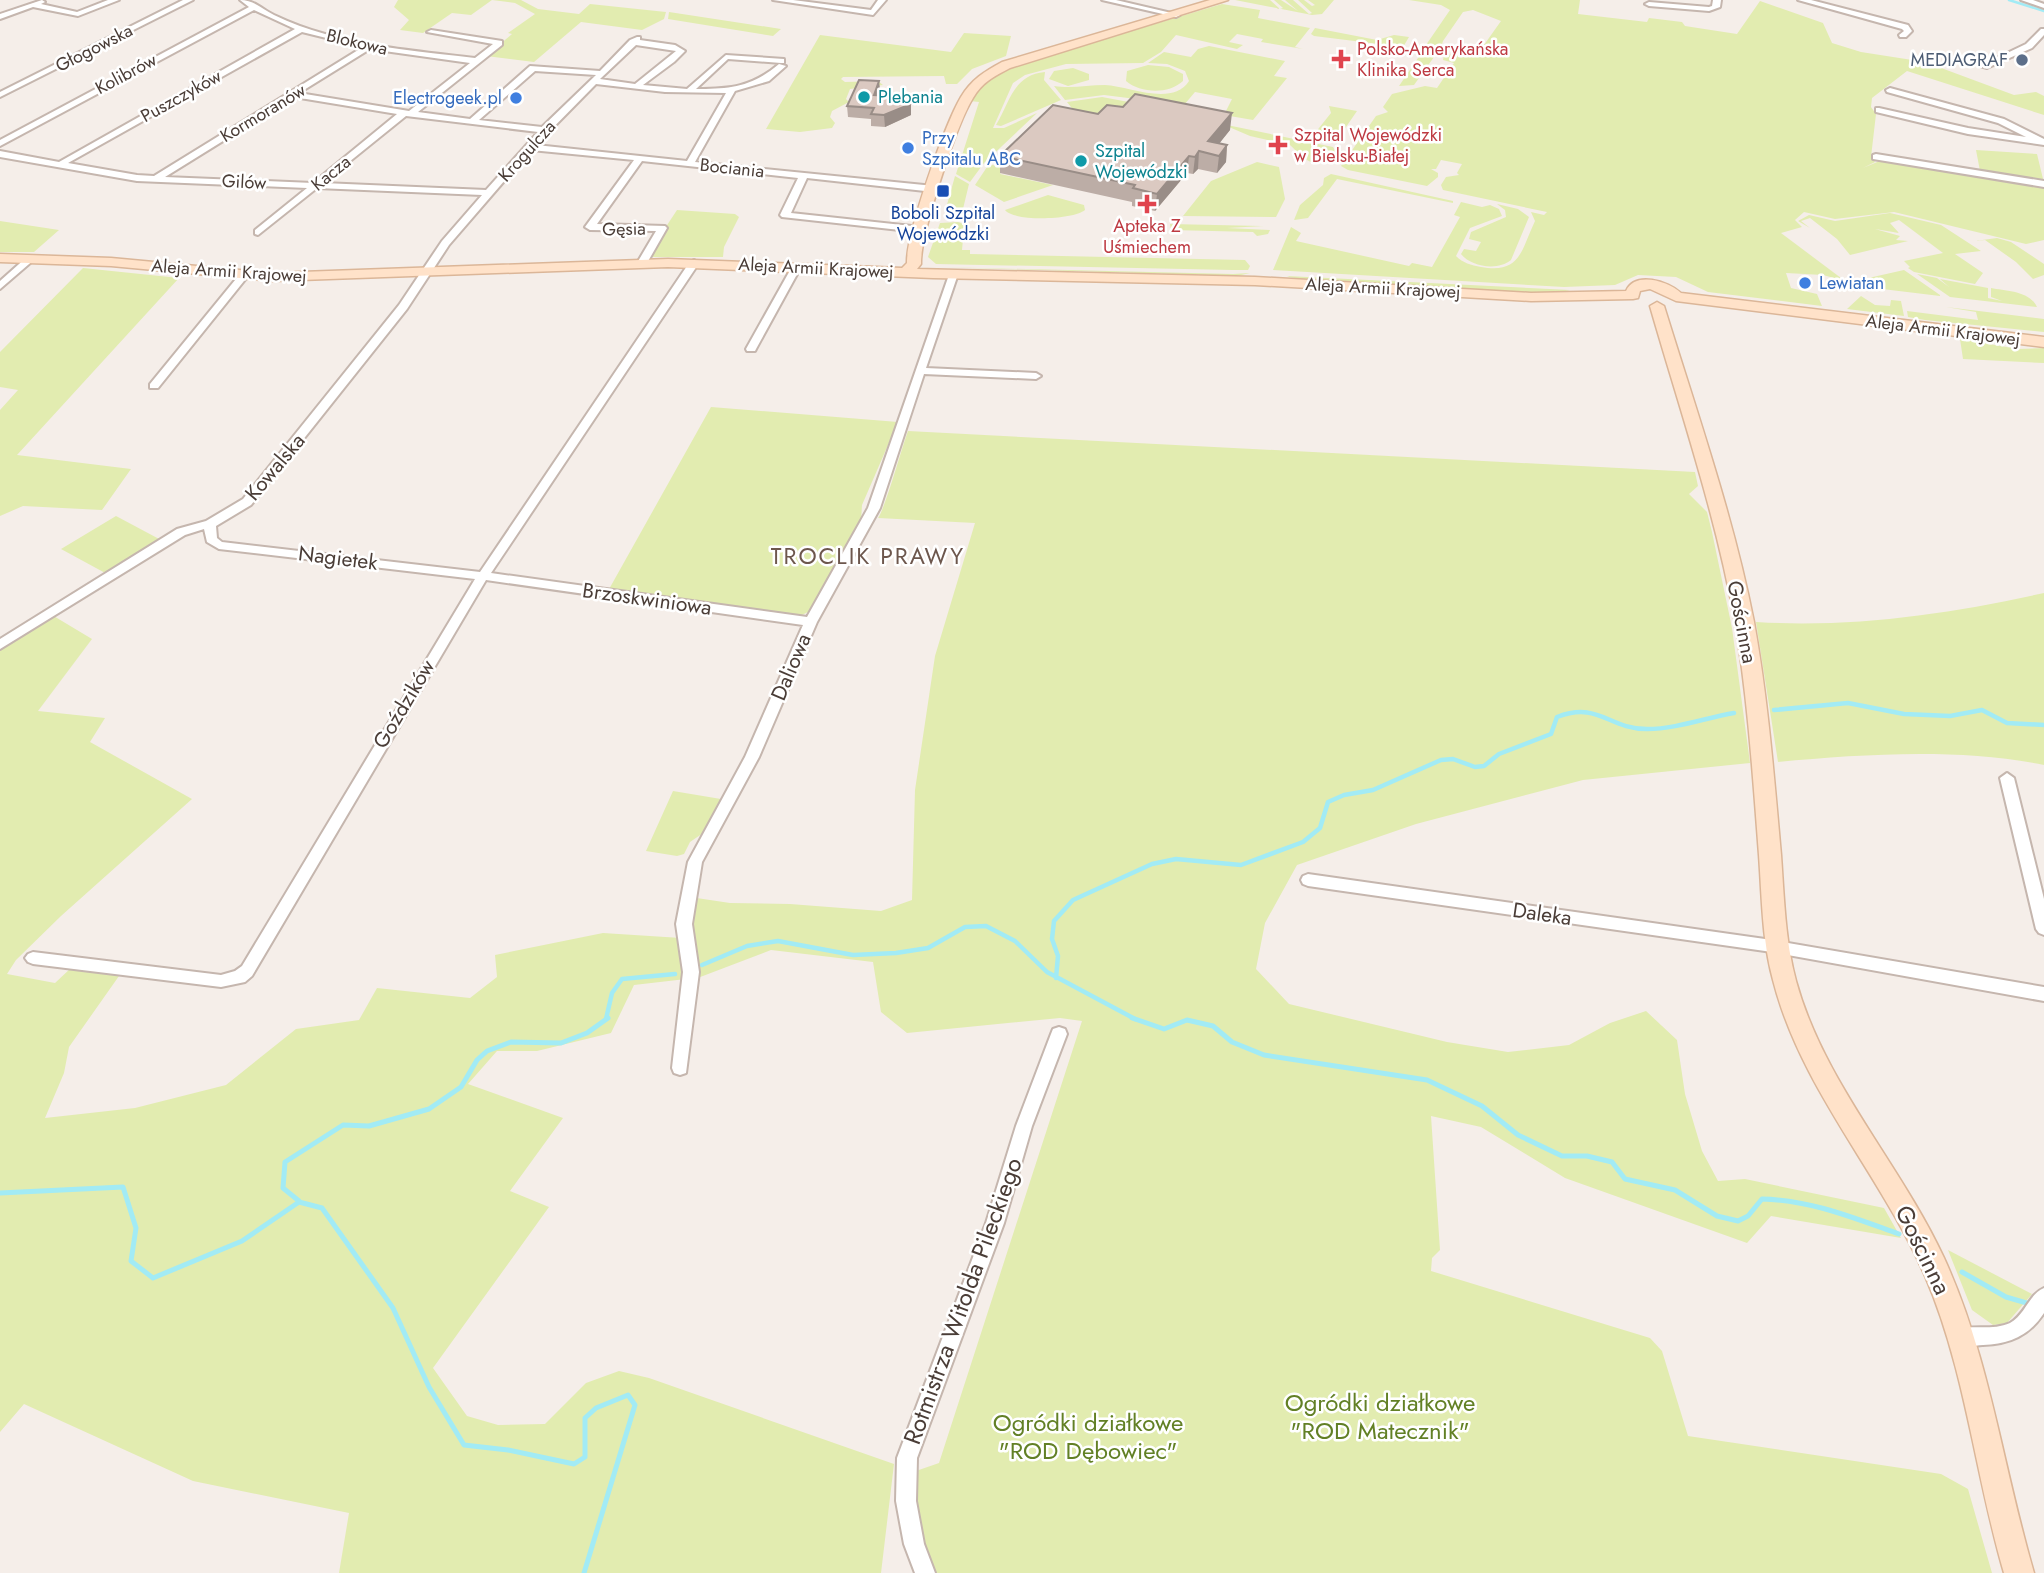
<svg xmlns="http://www.w3.org/2000/svg" width="2044" height="1573" viewBox="0 0 2044 1573" font-family="Jost,sans-serif">
<style>
.green{fill:#e2ecb0}
.lines{fill:none;stroke-linecap:round;stroke-linejoin:round}
.stream-far2{stroke:#a2ebf5;stroke-width:2.5}
.stream-far1{stroke:#a2ebf5;stroke-width:4.5}
.stream{stroke:#a2ebf5;stroke-width:5}
.street-casing{stroke:#c5b6ae;stroke-width:4}
.secondary-casing{stroke:#dbb698;stroke-width:3}
.street{fill:#fff;fill-rule:evenodd}
.secondary{fill:#ffe2c9;fill-rule:evenodd}
.wall{fill:#bcada6}
.shaded-wall{fill:#998d87}
.building{fill:#dbc9c1;stroke:#998d87;stroke-width:2}
.health-dot{fill:#e0444e;stroke:#fff;stroke-width:2.5}
.service-dot{fill:#5c6f8a;stroke:#fff;stroke-width:2.5}
.culture-dot{fill:#0f9aa8;stroke:#fff;stroke-width:2.5}
.shop-dot{fill:#3f7fe0;stroke:#fff;stroke-width:2.5}
.transit-dot{fill:#1a4fb4;stroke:#fff;stroke-width:2.5}
.labels{text-anchor:middle;stroke-width:5;stroke-linejoin:round;paint-order:stroke}
.far-street-label{font-size:18px;fill:#4a3d37;stroke:#fff}
.far-health-label{font-size:18px;fill:#be3a42;stroke:#fff;text-anchor:start}
.far-service-label{font-size:18px;fill:#4e5e75;stroke:#fff;text-anchor:end}
.far-culture-label{font-size:18px;fill:#0d838f;stroke:#fff;text-anchor:start}
.far-shop-label{font-size:18px;fill:#366cbe;stroke:#fff;text-anchor:start}
.far-transit-label{font-size:18px;fill:#164399;stroke:#fff}
.street-label{font-size:21px;fill:#4a3d37;stroke:#fff}
.neighbourhood-label{font-size:23px;letter-spacing:2px;fill:#6d574d;stroke:#fff}
.near-street-label{font-size:24px;fill:#4a3d37;stroke:#fff}
.near-park-label{font-size:24px;fill:#628025;stroke:#fff}
</style>
<rect width="100%" height="100%" fill="#f5eee9"/>
<path class="green" d="M398 0H521L538 9 579 14 590 4 666 12 664 19 642 30 581 22 534 62 486 56 512 34 508 33 535 14 515 3 492 0 471 15 452 13 423 33 400 30 409 20 394 7Z
M1235 0H1270L1280 9 1283 8 1274 0H1281L1298 11 1285 0H1293L1309 14 1312 13 1298 0H1304L1312 6 1315 5 1308 0H1334L1322 14 1312 15Z
M1409 0H1580L1578 14 1647 22 1649 18 1682 22 1685 26 1737 34 1760 1 1823 23 1832 43 1861 52 1925 62 2014 95 2036 92 2044 96V115L1907 71 1872 98 1871 107 1876 114 1871 157 1875 162 1863 168 1882 160 2044 186V240L2026 244 1894 212 1835 219 1804 212 1795 220 1802 227 1781 233 1845 281 1823 275 1786 273 1791 288 1817 294 1822 306 1708 292 1676 277 1638 275 1615 285 1564 287 1273 270 1291 227 1301 233 1296 241 1409 266 1412 263 1432 267 1460 217 1454 215 1461 202 1482 207 1490 205 1499 209 1502 216 1470 228 1456 256C1463 263 1471 265 1481 267 1520 274 1521 251 1535 221L1531 212 1544 215 1547 212 1443 190 1441 185 1446 177 1459 175 1457 173 1462 164 1441 160 1436 169H1431L1438 173V177L1427 186 1348 170 1341 166 1376 116 1388 112 1383 107 1392 94 1425 86 1437 88 1454 63 1443 60 1444 55 1479 52 1501 21 1473 10 1463 12 1443 41 1440 50 1435 51 1426 45 1450 10 1441 5Z
M1222 4 1260 10 1258 18 1310 28 1295 47 1303 49 1261 42 1263 39 1237 34 1229 42 1243 45 1237 49 1176 35 1161 52 1143 63 1066 64 1025 75 1013 83 993 128H1004L1037 113 984 163 970 182 956 174 979 102 970 101 976 88 1003 69Z
M669 12 781 29 773 36 668 19Z
M1315 28 1377 40 1394 35 1409 37 1403 47 1314 36 1311 34Z
M964 33 1011 36 1006 56 972 69 957 84H946L944 76 843 77 841 79 845 82 878 81 883 85 850 89 846 99 849 102 832 111 830 117 835 123 832 128 800 132 766 129 820 35 951 52Z
M1209 46 1285 61 1274 76 1287 78 1253 120 1224 115 1232 99 1195 92 1184 105 1104 95 1065 100 1054 86C1072 89 1087 85 1105 85 1129 86 1172 107 1189 81L1185 71 1167 64 1148 63 1164 52 1191 57 1198 49Z
M1420 55 1434 57 1414 85 1399 86Z
M1148 65 1169 67 1183 74V81C1168 95 1140 93 1126 81L1127 71Z
M1073 68 1089 74V80L1068 86 1049 79 1054 71Z
M1045 72 1044 80 1061 100 1001 126 996 125C1010 102 1013 75 1045 72Z
M1102 97 1134 103 1083 122 1067 102Z
M1329 106 1357 111 1335 143 1317 139 1320 134 1316 133H1315L1331 113Z
M1222 124 1333 147 1336 152 1323 149 1322 152 1333 155C1313 172 1304 158 1290 145L1250 136Z
M1018 139 1010 163 1000 174 1053 185 1004 202 975 185 989 164 1001 167 1004 163 994 159Z
M1976 150 2037 154 2044 183 1980 171Z
M1257 162 1279 167 1285 199 1276 217 1183 216 1211 181Z
M1331 174 1453 201V203L1337 179 1308 218 1294 220 1300 205 1323 185 1324 178Z
M955 176 969 184 962 213 945 212Z
M1048 195 1084 205 1085 210C1073 220 1014 222 1005 210Z
M1497 204 1518 209 1529 217 1511 260C1498 271 1471 267 1461 254L1464 249 1476 251 1481 242 1469 239 1471 232 1506 217 1505 210Z
M677 210 735 214 739 217 724 247 723 257H646Z
M1890 213 1941 225 1981 251 1955 254 1983 273 1975 284 1914 272 1908 268 1910 267 1904 261 1943 253 1899 220 1890 223 1899 233 1875 229 1900 236 1896 240 1908 241 1850 255 1837 239 1810 218 1801 221 1810 228 1798 221 1809 215 1835 221Z
M0 221 59 230 34 252H0Z
M958 222 970 226 964 228 962 250H970V254L1245 260 1250 266 1248 270H1233L936 264 928 257 940 223Z
M1170 224 1261 226H1264L1227 228 1270 230 1268 234 1257 236 1253 232 1171 230Z
M1997 238 2011 242 2044 264V275L2033 279 2016 262 1985 240 1975 241Z
M937 267 1233 274 1250 273 1237 276Z
M83 268 179 278 17 455 131 469 102 510 23 506 0 516V410L18 390 0 387V352Z
M1904 270 1940 295V296L1874 288 1864 279Z
M1917 274 1937 278 1949 287 1940 279 1988 288V298L2002 301 1991 297V288C2006 291 2030 291 2037 307L1950 297Z
M1287 276 1570 290C1552 298 1299 284 1287 276Z
M1861 296 1875 305 1890 306 1891 300 1901 301 1904 316 1847 309Z
M1946 307 2044 319V332L1925 320 1908 317 1907 311 1978 320 1976 312Z
M1960 339 2018 349 2044 348V363L1963 359Z
M711 407 898 422 862 505 861 521 810 611 802 615 608 591Z
M908 431 1695 472 1698 486 1689 494 1707 512 1712 532 1732 628 1750 763 1583 780 1416 824 1297 865 1265 923 1256 969 1289 1004 1447 1042 1508 1052 1569 1045 1610 1023 1646 1011 1677 1040 1685 1094 1702 1151 1718 1181 1745 1179 1884 1208 1901 1238 1771 1216 1747 1243 1565 1178 1481 1127 1431 1116 1440 1250 1432 1258 1431 1271 1650 1338 1662 1351 1688 1436 1941 1474 1968 1489 1992 1573H932L918 1535 916 1471 939 1463 1082 1021 1060 1018 907 1033 881 1012 873 962 771 950 695 979 690 897 730 903 790 904 881 911 912 900 915 790 935 656 975 523 878 518C885 509 902 447 908 431Z
M116 516 161 540 107 574 61 549Z
M2044 593V765C1959 748 1865 754 1778 762L1756 622C1853 628 1949 614 2044 593Z
M52 615 92 639 38 711 105 718 90 742 192 799 61 916 16 960 7 974 55 983 71 968 119 976 69 1047 64 1073 45 1118 135 1108 226 1085 296 1029 359 1020 377 988 470 998 497 977 495 955 603 933 681 938 686 979 634 985 611 1033 537 1051H497L468 1084 563 1118 510 1191 549 1207 433 1368 467 1416 498 1425 545 1424 586 1383 619 1371 649 1378 894 1464 881 1573H339L349 1513 193 1481 24 1404 0 1432V649Z
M673 791 727 800 712 827 690 842 684 854 677 856 646 851Z
M1948 1250 2032 1294 2007 1323 1993 1325 1972 1310Z"/>
<g class="lines">
<path class="stream-far2" d="M2009 0 2044 11"/>
<path class="stream-far1" d="M1774 710 1848 703 1904 714 1950 716 1982 710 2007 723 2044 725
M702 965 747 946 778 941 853 955 896 953 928 948 965 927 986 926 1015 941 1047 972 1135 1019
M1056 978 1058 956 1052 939 1054 921 1073 900 1152 864 1176 859 1241 865 1303 842 1320 828 1328 802 1344 795 1373 790 1441 760 1453 759 1475 767 1484 766 1499 754 1551 734 1557 717C1599 701 1608 729 1647 729 1676 729 1705 718 1734 713
M606 1019 612 993 622 979 675 974"/>
<path class="stream" d="M1132 1018 1164 1029 1187 1020 1213 1026 1232 1042 1264 1055 1427 1080 1482 1106 1518 1135 1562 1156H1587L1612 1162 1625 1179 1675 1190 1717 1216 1738 1221 1748 1216 1762 1199C1811 1200 1854 1218 1899 1234
M0 1193 123 1187 136 1228 131 1261 153 1278 242 1241 299 1202 322 1208 393 1308 429 1387 464 1445 508 1450 574 1464 585 1457V1418L596 1408 628 1395 635 1405 584 1573
M299 1201 283 1188 285 1162 343 1125 369 1126 429 1109 461 1087 477 1060 487 1051 511 1042 561 1043 587 1033 608 1018
M1962 1272 2006 1297 2044 1308"/>
<g class="street-casing">
<path id="street" d="M42 0 45 2 41 4 77 12 108 0H119L78 16 33 7 0 19V14Z
M183 0H193L0 97V92Z
M240 0C254 0 262 9 274 15 291 23 307 29 325 34 373 48 425 52 475 58L493 44 427 32 431 30 502 41V45L418 112 470 119 530 66 600 71 630 40 637 37H640V40L675 45 685 51 674 62 643 85 687 89 726 55 784 59V63H781L728 59 696 89C730 89 752 87 779 64L786 66 769 81 735 91 695 162 934 186 938 189 934 192 807 178 791 213 921 227V231L918 232 782 217 780 215 798 178 642 161 597 224 665 226 667 228 647 263 642 266 637 263 656 231 590 230 585 227 634 160 531 150 449 245 407 309 251 505 216 526 217 538 222 542 480 572 689 263 694 260 699 263 491 573 807 617 868 508 950 272 958 274 926 368 1036 373 1041 376 1036 379 924 374 880 508 817 622 759 757 702 862 692 924 699 972 686 1073 680 1075 674 1073 672 1068 683 972 676 924 688 862 745 757 803 625 486 580 252 976 245 982 221 987 33 964 28 962 25 958 28 954 33 952 221 975 235 971 242 966 475 579 219 549 207 542 204 529 185 535 0 649V639L177 529 206 521 243 499 399 305 442 241 482 195 317 188 258 235 255 234V230L307 188 137 181 0 157V151L59 162 295 29 254 10 0 146V140L249 7ZM302 32 363 47 154 176 137 175 68 163ZM636 45 676 51 635 84 600 79ZM370 49 470 63 409 111 299 93ZM535 71 596 75 542 127 479 120ZM596 84 665 92 726 93 687 161 536 145ZM294 97 397 114 313 183 165 177ZM406 116 538 132 486 190 323 183Z
M773 0H793L871 10 878 0H886L873 15Z
M1102 0H1116L1180 15 1176 17Z
M1713 0H1721L1720 7 1709 11 1649 6 1645 4 1649 2 1709 7 1712 6Z
M1798 0H1811L1908 25 1912 31 1906 37H1900L1899 35 1904 31 1902 29Z
M2021 0H2033L2044 4V8Z
M2041 29H2044V35L2032 48 1987 68 1980 66 2026 44Z
M1890 88 2004 119 2044 139V145L1968 134 1876 112V108H1879L1968 128 2026 137 1998 123 1887 92 1886 90Z
M1876 154 2044 181V187L1873 159V155Z
M28 256 36 258 0 289V281Z
M793 265 801 267 756 349 755 351H747L746 349Z
M240 274 248 276 158 388H150V384Z
M2007 773 2014 778 2044 899V935L2039 933 2036 929 2000 778Z
M1308 874 1765 939 2044 987V1001L1765 951 1308 886 1303 884 1301 880 1303 876Z
M1059 1027 1065 1029 1067 1034 1032 1126 1004 1223 917 1458 916 1501 924 1544 935 1573H915L904 1544 896 1501 897 1458 986 1223 1016 1126 1051 1034 1053 1029Z
M2044 1288V1313C2029 1336 2010 1344 1983 1345 1973 1346 1964 1347 1955 1344L1953 1337 1955 1330C1972 1324 1993 1331 2010 1323 2025 1315 2029 1294 2044 1288Z"/>
</g>
<g class="secondary-casing">
<path id="secondary" d="M1210 0H1228L1010 68C995 76 982 82 973 98 957 123 920 235 921 264L917 269 1255 277 1531 293 1626 291C1635 271 1668 281 1681 293L2044 337V347L1676 301 1650 289 1640 291 1638 298 1633 299 1531 301 1255 285 933 278 668 267 273 281 111 266 0 262V254L111 258 273 273 668 259 902 268 907 263C906 234 945 124 961 97 971 80 985 71 1002 62Z
M1657 302 1664 306C1696 410 1733 515 1754 622 1768 699 1774 777 1781 855 1784 897 1785 940 1796 981 1824 1083 1900 1163 1944 1258 1990 1358 2003 1468 2034 1573H2004C1975 1475 1966 1371 1925 1276 1881 1174 1801 1090 1773 980 1762 940 1762 897 1759 855 1753 777 1748 699 1735 622 1716 515 1680 410 1650 306Z"/>
</g>
<use href="#street" class="street"/>
<use href="#secondary" class="secondary"/>
</g>
<path class="wall" d="M879 81 880 92 879 95 894 103 911 104V115L885 127 871 126V119L848 117 847 106Z
M1098 114 1230 130 1219 143 1227 145 1226 162 1217 173 1198 169 1193 174 1187 173 1155 211 1132 206V202L1000 173V156Z"/>
<path class="shaded-wall" d="M879 81 880 92 875 106 874 95Z
M893 96 894 107 911 104V115L885 127 884 115Z
M1232 113 1230 130 1211 154 1208 141Z
M1227 145 1226 162 1217 173 1219 156Z
M1199 151 1198 169 1193 174 1195 157Z
M1189 156 1187 173 1155 211 1157 194Z"/>
<path class="building" d="M859 80 879 81 874 95 893 96 890 102 911 104 884 115 871 114 874 108 847 106Z
M1135 94 1232 113 1208 141 1227 145 1219 156 1199 151 1195 157 1189 156 1157 194 1133 188 1135 185 1000 156 1053 105 1098 114 1107 105 1123 107Z"/>
<g class="health-dot">
<path d="M1337.5 48.5h7v7h7v7h-7v7h-7v-7h-7v-7h7z"/>
<path d="M1274.5 134.5h7v7h7v7h-7v7h-7v-7h-7v-7h7z"/>
<path d="M1143.5 193.5h7v7h7v7h-7v7h-7v-7h-7v-7h7z"/>
</g>
<circle class="service-dot" cx="2022" cy="60" r="7"/>
<g class="culture-dot">
<circle cx="864" cy="97" r="7"/>
<circle cx="1081" cy="161" r="7"/>
</g>
<g class="shop-dot">
<circle cx="516" cy="98" r="7"/>
<circle cx="908" cy="148" r="7"/>
<circle cx="1805" cy="283" r="7"/>
</g>
<rect class="transit-dot" x="936" y="184" width="14" height="14" rx="3.5"/>
<g class="labels">
<g class="far-street-label">
<text transform="translate(357 42) rotate(13)" y="6">Blokowa</text>
<text transform="translate(94 48) rotate(-27)" y="6">Głogowska</text>
<text transform="translate(126 74) rotate(-28)" y="6">Kolibrów</text>
<text transform="translate(181 96) rotate(-29)" y="6">Puszczyków</text>
<text transform="translate(263 113) rotate(-31)" y="6">Kormoranów</text>
<text transform="translate(527 151) rotate(-48)" y="6">Krogulcza</text>
<text transform="translate(732 168) rotate(6)" y="6">Bociania</text>
<text transform="translate(331 173) rotate(-39)" y="6">Kacza</text>
<text transform="translate(244 182) rotate(3)" y="6">Gilów</text>
<text transform="translate(624 229) rotate(-1)" y="6">Gęsia</text>
<text transform="translate(816 268) rotate(3)" y="6">Aleja Armii Krajowej</text>
<text transform="translate(229 271) rotate(4)" y="6">Aleja Armii Krajowej</text>
<text transform="translate(1383 288) rotate(3)" y="6">Aleja Armii Krajowej</text>
<text transform="translate(1943 330) rotate(7)" y="6">Aleja Armii Krajowej</text>
</g>
<g class="far-health-label">
<text x="1357" y="55">Polsko-Amerykańska<tspan x="1357" dy="21">Klinika Serca</tspan></text>
<text x="1294" y="141">Szpital Wojewódzki<tspan x="1294" dy="21">w Bielsku-Białej</tspan></text>
<text x="1147" y="232" text-anchor="middle">Apteka Z<tspan x="1147" dy="21">Uśmiechem</tspan></text>
</g>
<g class="far-service-label">
<text x="2008" y="66">MEDIAGRAF</text>
</g>
<g class="far-culture-label">
<text x="878" y="103">Plebania</text>
<text x="1095" y="157">Szpital<tspan x="1095" dy="21">Wojewódzki</tspan></text>
</g>
<g class="far-shop-label">
<text x="502" y="104" text-anchor="end">Electrogeek.pl</text>
<text x="922" y="144">Przy<tspan x="922" dy="21">Szpitalu ABC</tspan></text>
<text x="1819" y="289">Lewiatan</text>
</g>
<g class="far-transit-label">
<text x="943" y="219">Boboli Szpital<tspan x="943" dy="21">Wojewódzki</tspan></text>
</g>
<g class="street-label">
<text transform="translate(275 467) rotate(-50)" y="7">Kowalska</text>
<text transform="translate(338 558) rotate(7)" y="7">Nagietek</text>
<text transform="translate(647 599) rotate(8)" y="7">Brzoskwiniowa</text>
<text transform="translate(1742 622) rotate(79)" y="7">Gościnna</text>
<text transform="translate(791 667) rotate(-67)" y="7">Daliowa</text>
<text transform="translate(404 704) rotate(-59)" y="7">Goździków</text>
<text transform="translate(1542 914) rotate(8)" y="7">Daleka</text>
</g>
<g class="neighbourhood-label">
<text x="868" y="564">TROCLIK PRAWY</text>
</g>
<g class="near-street-label">
<text transform="translate(1923 1250) rotate(64)" y="8">Gościnna</text>
<text transform="translate(963 1301) rotate(-70)" y="8">Rotmistrza Witolda Pileckiego</text>
</g>
<g class="near-park-label">
<text x="1380" y="1411">Ogródki działkowe<tspan x="1380" dy="28">"ROD Matecznik"</tspan></text>
<text x="1088" y="1431">Ogródki działkowe<tspan x="1088" dy="28">"ROD Dębowiec"</tspan></text>
</g>
</g>
</svg>
